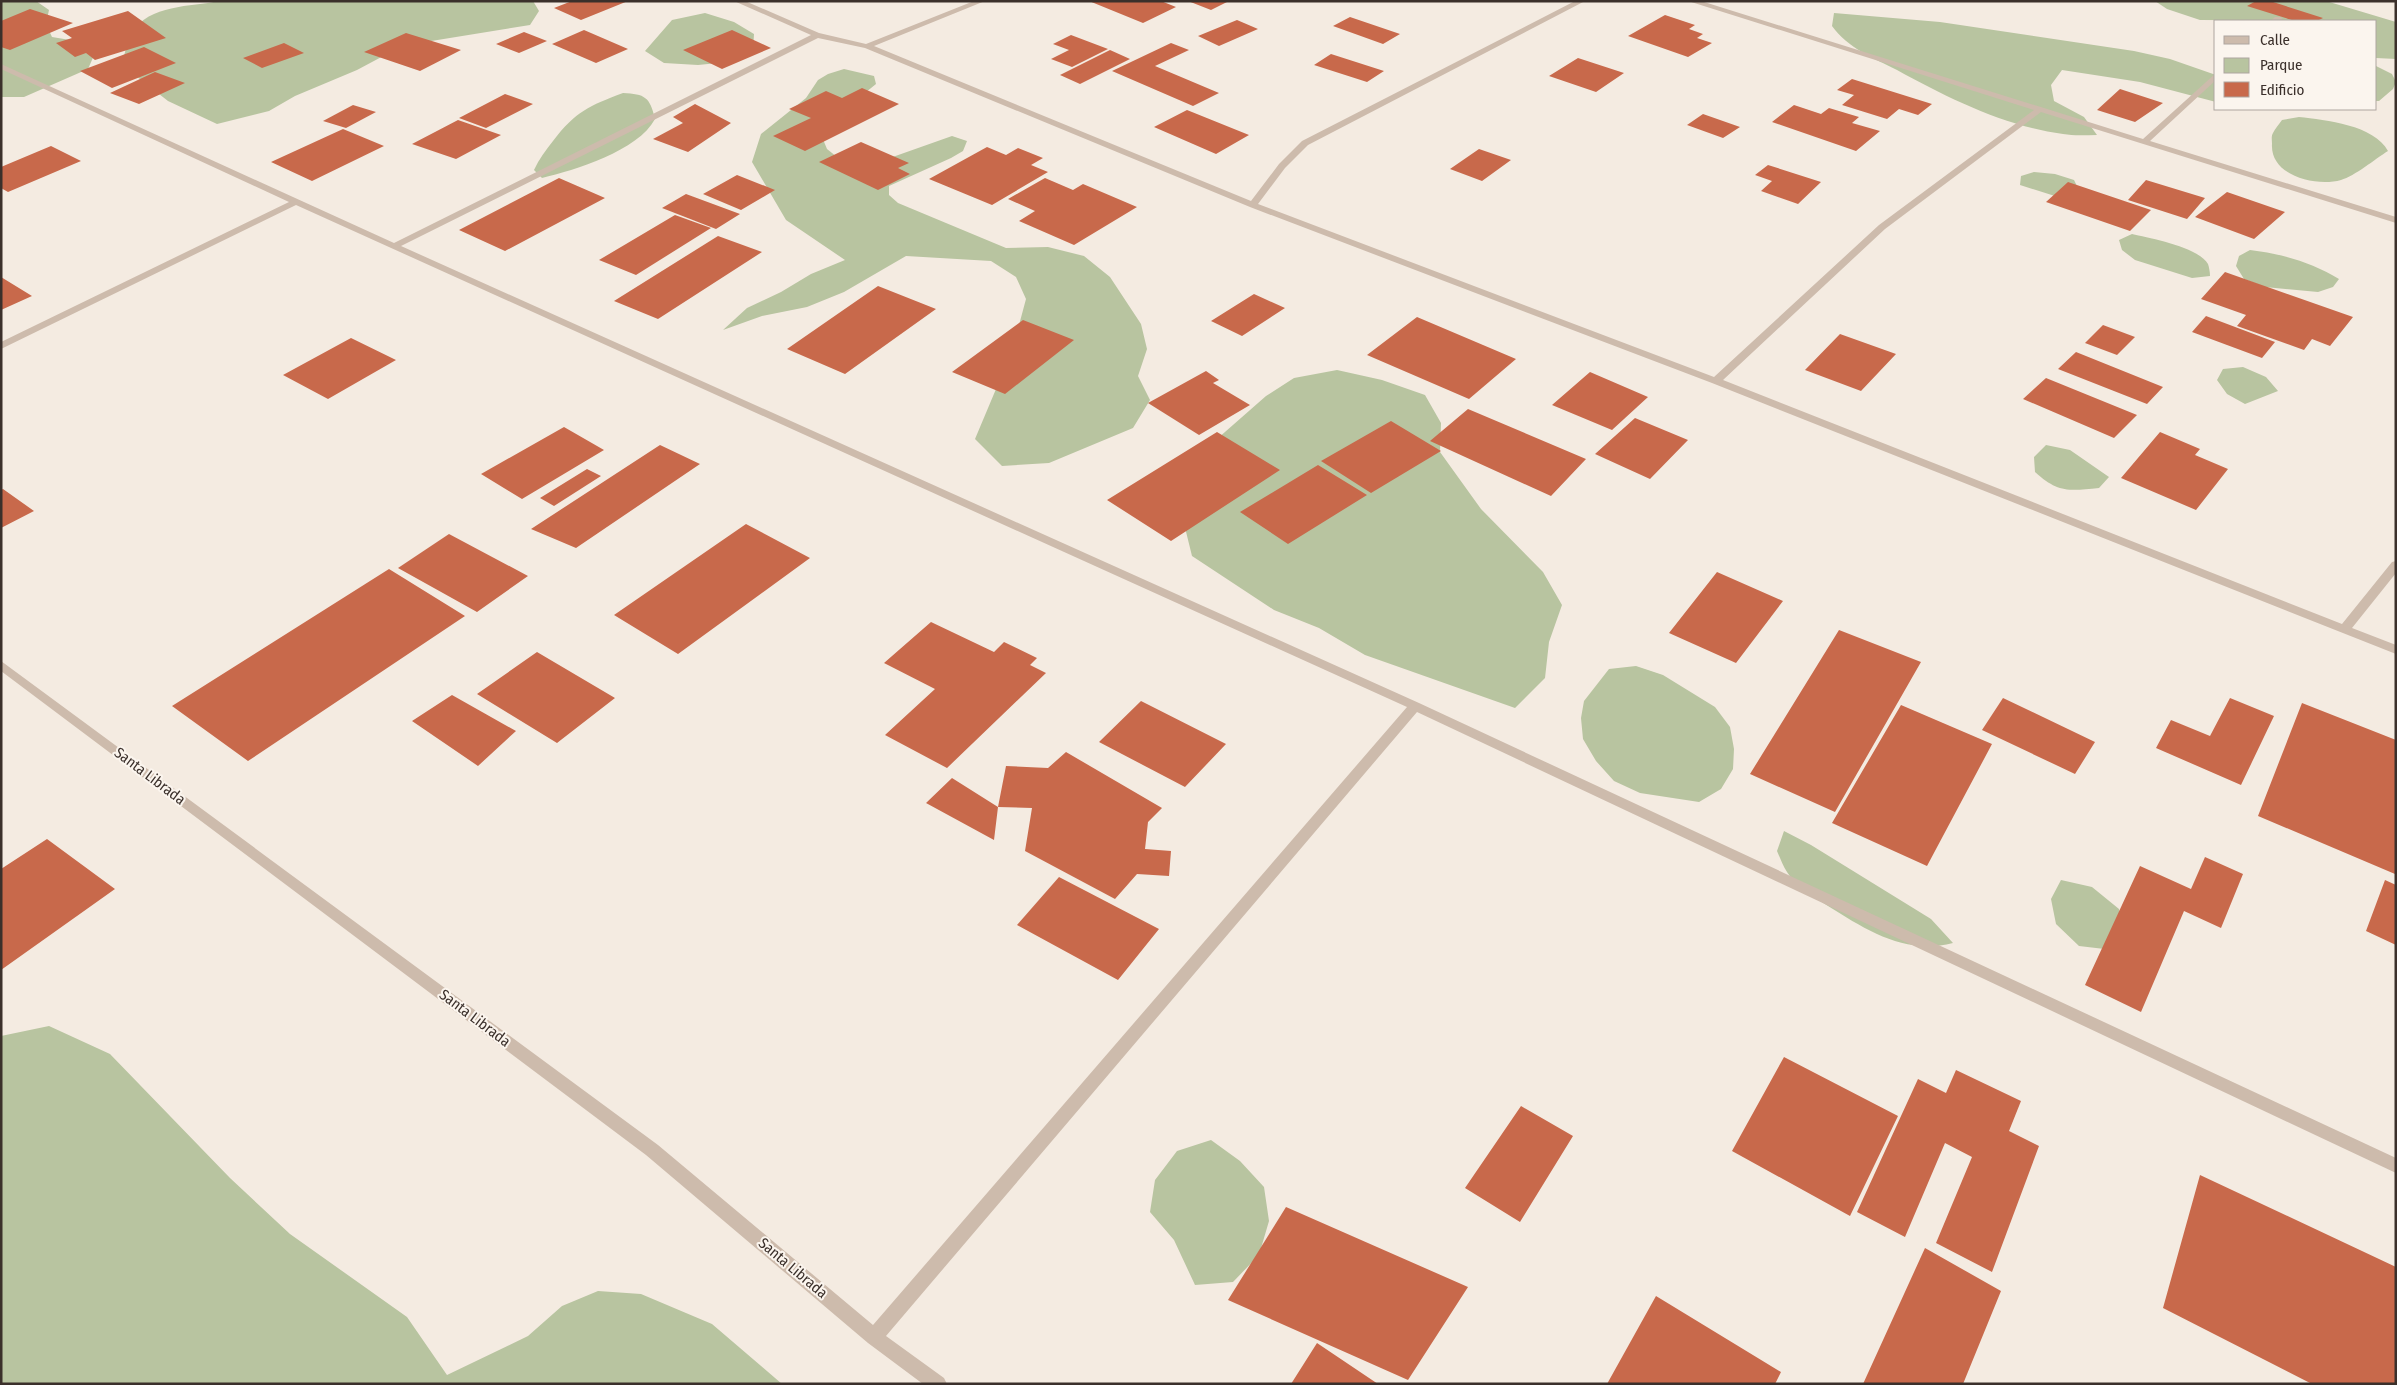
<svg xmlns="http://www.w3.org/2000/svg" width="2397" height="1385" viewBox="0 0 2397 1385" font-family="'Fira Sans Condensed',sans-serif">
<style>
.green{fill:#b8c4a0}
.building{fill:#c8694b}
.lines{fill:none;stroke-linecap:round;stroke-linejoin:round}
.street{fill:#cdbbac;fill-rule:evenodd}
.labels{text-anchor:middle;stroke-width:4;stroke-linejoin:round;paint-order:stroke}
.street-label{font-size:15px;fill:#3b302b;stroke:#fbf5ee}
</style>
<rect width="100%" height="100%" fill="#f4ebe1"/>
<path class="green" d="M1 1H36L49 10 46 24 52 37 82 42 95 53 88 69 24 97H1Z
M219 1H533L539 11 530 25 419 43 387 54 357 70 295 96 269 111 217 124 168 101 131 72 123 59C126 51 127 40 132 33 149 4 191 7 219 1Z
M2155 1H2270V4L2274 1H2326L2396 22V59L2376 58V21L2200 20 2167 9Z
M705 13 734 22 754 34 753 50 728 62 698 65 664 63 645 51 672 20Z
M1834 13 1940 22 2134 51 2170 59 2216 75V102L2140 82 2062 70 2051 85 2054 101 2084 117 2097 135C2086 135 2074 136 2063 134 2004 126 1948 98 1897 70 1873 58 1848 48 1832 26Z
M2376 66 2392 74 2396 82 2393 89 2379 101H2376Z
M844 69 874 76 876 84 855 101 815 120 827 149 847 165 887 159 952 136 967 141 963 151 951 158 889 186V195L898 203 1006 248 1048 247 1084 256 1110 277 1141 324 1147 349 1138 376 1150 400 1133 428 1049 463 1002 466 975 439 1012 351 1026 299 1016 277 991 261 906 256 844 292 807 307 762 316 723 330 747 308 781 292 811 274 845 260 786 220 752 162 761 134 806 98 818 80 828 74Z
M623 93C645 94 650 97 655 119 638 151 575 170 542 178L534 170C539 159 546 150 553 141 576 111 589 106 623 93Z
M2299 117C2326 120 2374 125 2388 151 2375 159 2355 176 2341 180 2316 187 2270 176 2272 144 2272 141 2271 136 2273 133 2275 129 2279 124 2282 120Z
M2034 172 2055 174 2074 180 2079 190 2058 197 2020 185 2021 176Z
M2132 234C2150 238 2198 247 2208 264 2209 267 2210 272 2210 276L2192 278 2135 260 2122 250 2119 240Z
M2250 250C2283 254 2311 262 2339 279L2333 287 2318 292 2265 287 2244 279 2236 266 2239 256Z
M2243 367 2266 377 2278 391 2245 404 2227 394 2217 380 2223 369Z
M1337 370 1382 380 1425 395 1441 423 1440 452 1481 509 1543 572 1562 605 1549 642 1545 678 1515 708 1365 655 1319 628 1274 610 1192 556 1177 495 1217 439 1266 396 1294 378Z
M2046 445 2070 450 2109 477 2099 488C2069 491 2058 493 2035 472L2034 457Z
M1636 666 1663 675 1715 707 1730 727 1734 749 1733 769 1721 789 1699 802 1640 793 1614 781 1596 761 1583 739 1581 718 1584 701 1609 669Z
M1784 831 1811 845 1931 919 1953 943C1905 955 1868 931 1828 906 1814 897 1796 887 1787 872 1783 866 1780 858 1777 851Z
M2061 880 2092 887 2119 909 2125 935 2113 950 2079 946 2056 924 2051 899Z
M49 1026 110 1054 230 1178 290 1234 407 1317 447 1375 528 1336 562 1306 598 1291 641 1294 712 1324 782 1384H1V1036Z
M1211 1140 1240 1161 1264 1187 1269 1221 1259 1255 1233 1282 1195 1285 1174 1240 1150 1212 1155 1180 1177 1151Z"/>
<path class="building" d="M572 1H628L581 20 554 8Z
M1089 1H1161L1176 7 1143 23Z
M1188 1H1224L1227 2 1211 10Z
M2256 1H2270L2323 18 2317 21H2295L2247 6Z
M30 9 73 23 10 50 1 47V21Z
M128 11 166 38 95 60 86 53 75 57 56 43 72 38 62 31Z
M1665 15 1695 25 1689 29 1703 34 1697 38 1712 43 1688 57 1628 36Z
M1350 17 1400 34 1383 44 1333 26Z
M1237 20 1258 29 1219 46 1198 36Z
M584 30 628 49 596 63 552 44Z
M732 30 771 48 722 69 683 50Z
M524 32 547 41 519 53 496 44Z
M406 33 461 50 420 71 364 52Z
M1071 35 1108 49 1072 67 1051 59 1069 50 1053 44Z
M284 43 304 53 262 68 243 58Z
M1171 43 1189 50 1155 66 1219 93 1193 106 1112 71Z
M144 47 176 63 112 88 80 71Z
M1110 50 1130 59 1080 84 1060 75Z
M1331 54 1384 71 1367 82 1314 65Z
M1578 58 1624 73 1596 92 1549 76Z
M155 72 185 83 139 104 110 93Z
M1852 79 1932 104 1918 115 1899 109 1887 119 1842 105 1854 95 1837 90Z
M862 88 899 104 805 151 773 136 811 118 789 109 826 91 842 98Z
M2120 89 2163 103 2135 122 2097 110Z
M505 94 533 104 486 128 459 118Z
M695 104 731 123 688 152 653 139 683 123 673 117Z
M353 105 376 112 346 128 323 121Z
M1794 105 1821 114 1829 108 1859 117 1852 123 1880 131 1856 151 1772 122Z
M1187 110 1249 135 1216 154 1154 127Z
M1703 114 1740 127 1723 138 1687 125Z
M458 120 501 135 456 159 412 144Z
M343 129 384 146 312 181 271 162Z
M861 142 909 163 898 168 910 174 878 190 819 162Z
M51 146 81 161 8 192 1 188V167Z
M987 147 1006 155 1018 148 1043 158 1031 165 1048 172 992 205 929 179Z
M1479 149 1511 160 1482 181 1450 169Z
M1768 165 1821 182 1798 204 1761 191 1772 181 1755 175Z
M737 175 775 190 741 210 703 194Z
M559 178 605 198 505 251 459 230Z
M1045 178 1073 190 1083 184 1137 207 1074 245 1019 221 1035 211 1008 199Z
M2146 180 2205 198 2187 219 2128 200Z
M2068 182 2151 210 2130 231 2046 202Z
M2227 192 2285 212 2254 239 2195 217Z
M686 194 740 214 716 229 662 208Z
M675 215 711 228 636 275 599 260Z
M718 236 762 252 658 319 614 301Z
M2225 272 2353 317 2330 346 2312 339 2304 350 2237 326 2246 315 2201 299Z
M1 277 32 296 1 310Z
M878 286 936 309 845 374 787 349Z
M1254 294 1285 308 1242 336 1211 321Z
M2206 316 2275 342 2262 358 2192 332Z
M1417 317 1516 359 1469 399 1367 355Z
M1023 320 1074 340 1005 394 952 372Z
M2103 325 2135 337 2117 355 2085 343Z
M1840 334 1896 354 1861 391 1805 370Z
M351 338 396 360 328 399 283 375Z
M2076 352 2163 387 2147 404 2058 369Z
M1206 371 1219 380 1213 383 1250 405 1199 435 1148 403Z
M1590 372 1648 397 1612 430 1552 405Z
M2046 378 2137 415 2114 438 2023 399Z
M1468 409 1586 459 1551 496 1430 441Z
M1635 418 1688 440 1650 479 1595 454Z
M1391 421 1441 451 1371 493 1321 461Z
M564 427 604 450 522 499 481 474Z
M1217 432 1280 470 1171 541 1107 500Z
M2160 432 2200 449 2195 455 2228 469 2196 510 2121 478Z
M660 445 700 464 576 548 531 529Z
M1318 465 1367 495 1288 544 1240 512Z
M587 469 601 476 554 506 540 498Z
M3 489 34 511 1 528V490Z
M746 524 810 558 678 654 614 615Z
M449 534 528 576 477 612 398 568Z
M389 569 465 616 248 761 172 706Z
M1717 572 1783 601 1736 663 1669 633Z
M931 622 994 652 1004 642 1037 658 1030 665 1046 673 947 768 885 735 935 689 884 663Z
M1839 630 1921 662 1835 812 1750 774Z
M537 652 615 698 557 743 477 694Z
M452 695 516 731 478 766 412 721Z
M2003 698 2095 742 2075 774 1982 730Z
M2230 698 2274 716 2241 785 2156 748 2171 720 2210 736Z
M1141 701 1226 744 1185 787 1099 742Z
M2302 703 2396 740 2395 874 2258 816Z
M1901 705 1992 744 1927 866 1832 823Z
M1066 752 1162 808 1148 822 1145 849 1171 851 1169 876 1137 874 1115 899 1025 851 1032 808 998 807 1006 766 1048 768Z
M952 778 998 807 994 840 926 803Z
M47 839 115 889 1 970V869Z
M2205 857 2243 874 2221 928 2184 911 2141 1012 2085 985 2140 866 2191 889Z
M1059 877 1159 929 1118 980 1017 925Z
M2385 880 2396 885V945L2366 931Z
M1784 1057 1898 1116 1850 1216 1732 1151Z
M1956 1070 2021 1101 2009 1131 2039 1146 1992 1272 1936 1243 1972 1157 1945 1143 1905 1237 1857 1212 1918 1079 1946 1093Z
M1521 1106 1573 1136 1520 1222 1465 1188Z
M2200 1175 2396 1267V1384H2312L2163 1308Z
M1286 1207 1468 1287 1408 1380 1228 1300Z
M1925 1248 2001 1291 1963 1384H1863Z
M1656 1296 1781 1372 1775 1384H1607Z
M1317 1343 1378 1384H1291Z"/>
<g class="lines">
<path class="street" d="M734 1H745L819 33 866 44 974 1H985L874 46 1251 201 1279 164 1302 141 1575 1H1585L1308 145 1285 168 1258 204 1714 377 1879 225 2034 110 1688 1H1701L2143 139 2216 73V80L2150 141 2396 217V223L2041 112 1885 229 1723 380 2342 624 2392 562 2396 561V573L2352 628 2396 645V654L1712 383 1250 207 865 48 818 38 401 246 1419 703 2396 1158V1173L1417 712 886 1336 944 1378 947 1384H923L868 1343 646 1155 1 671V661L658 1145 873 1325 1407 707 296 205 1 349V342L289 202 1 69V64L394 243 811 35Z
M2275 17H2281L2282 19 2280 21H2271Z"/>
</g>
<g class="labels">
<g class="street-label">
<text transform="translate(150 776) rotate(37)" y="5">Santa Librada</text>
<text transform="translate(475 1018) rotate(37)" y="5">Santa Librada</text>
<text transform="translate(793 1268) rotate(40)" y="5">Santa Librada</text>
</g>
</g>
<rect width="2397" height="1385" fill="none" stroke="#3b302b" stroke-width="5"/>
<rect x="2214" y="20" width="162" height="90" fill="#fbf5ee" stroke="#aea6a0"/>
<rect x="2224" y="36" width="25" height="8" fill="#cdbbac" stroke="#aea6a0"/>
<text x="2260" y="45" font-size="15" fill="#3b302b">Calle</text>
<rect x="2224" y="58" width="25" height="15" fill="#b8c4a0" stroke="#aea6a0"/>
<text x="2260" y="70" font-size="15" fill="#3b302b">Parque</text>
<rect x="2224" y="82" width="25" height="15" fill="#c8694b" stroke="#aea6a0"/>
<text x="2260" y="95" font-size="15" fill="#3b302b">Edificio</text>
</svg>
